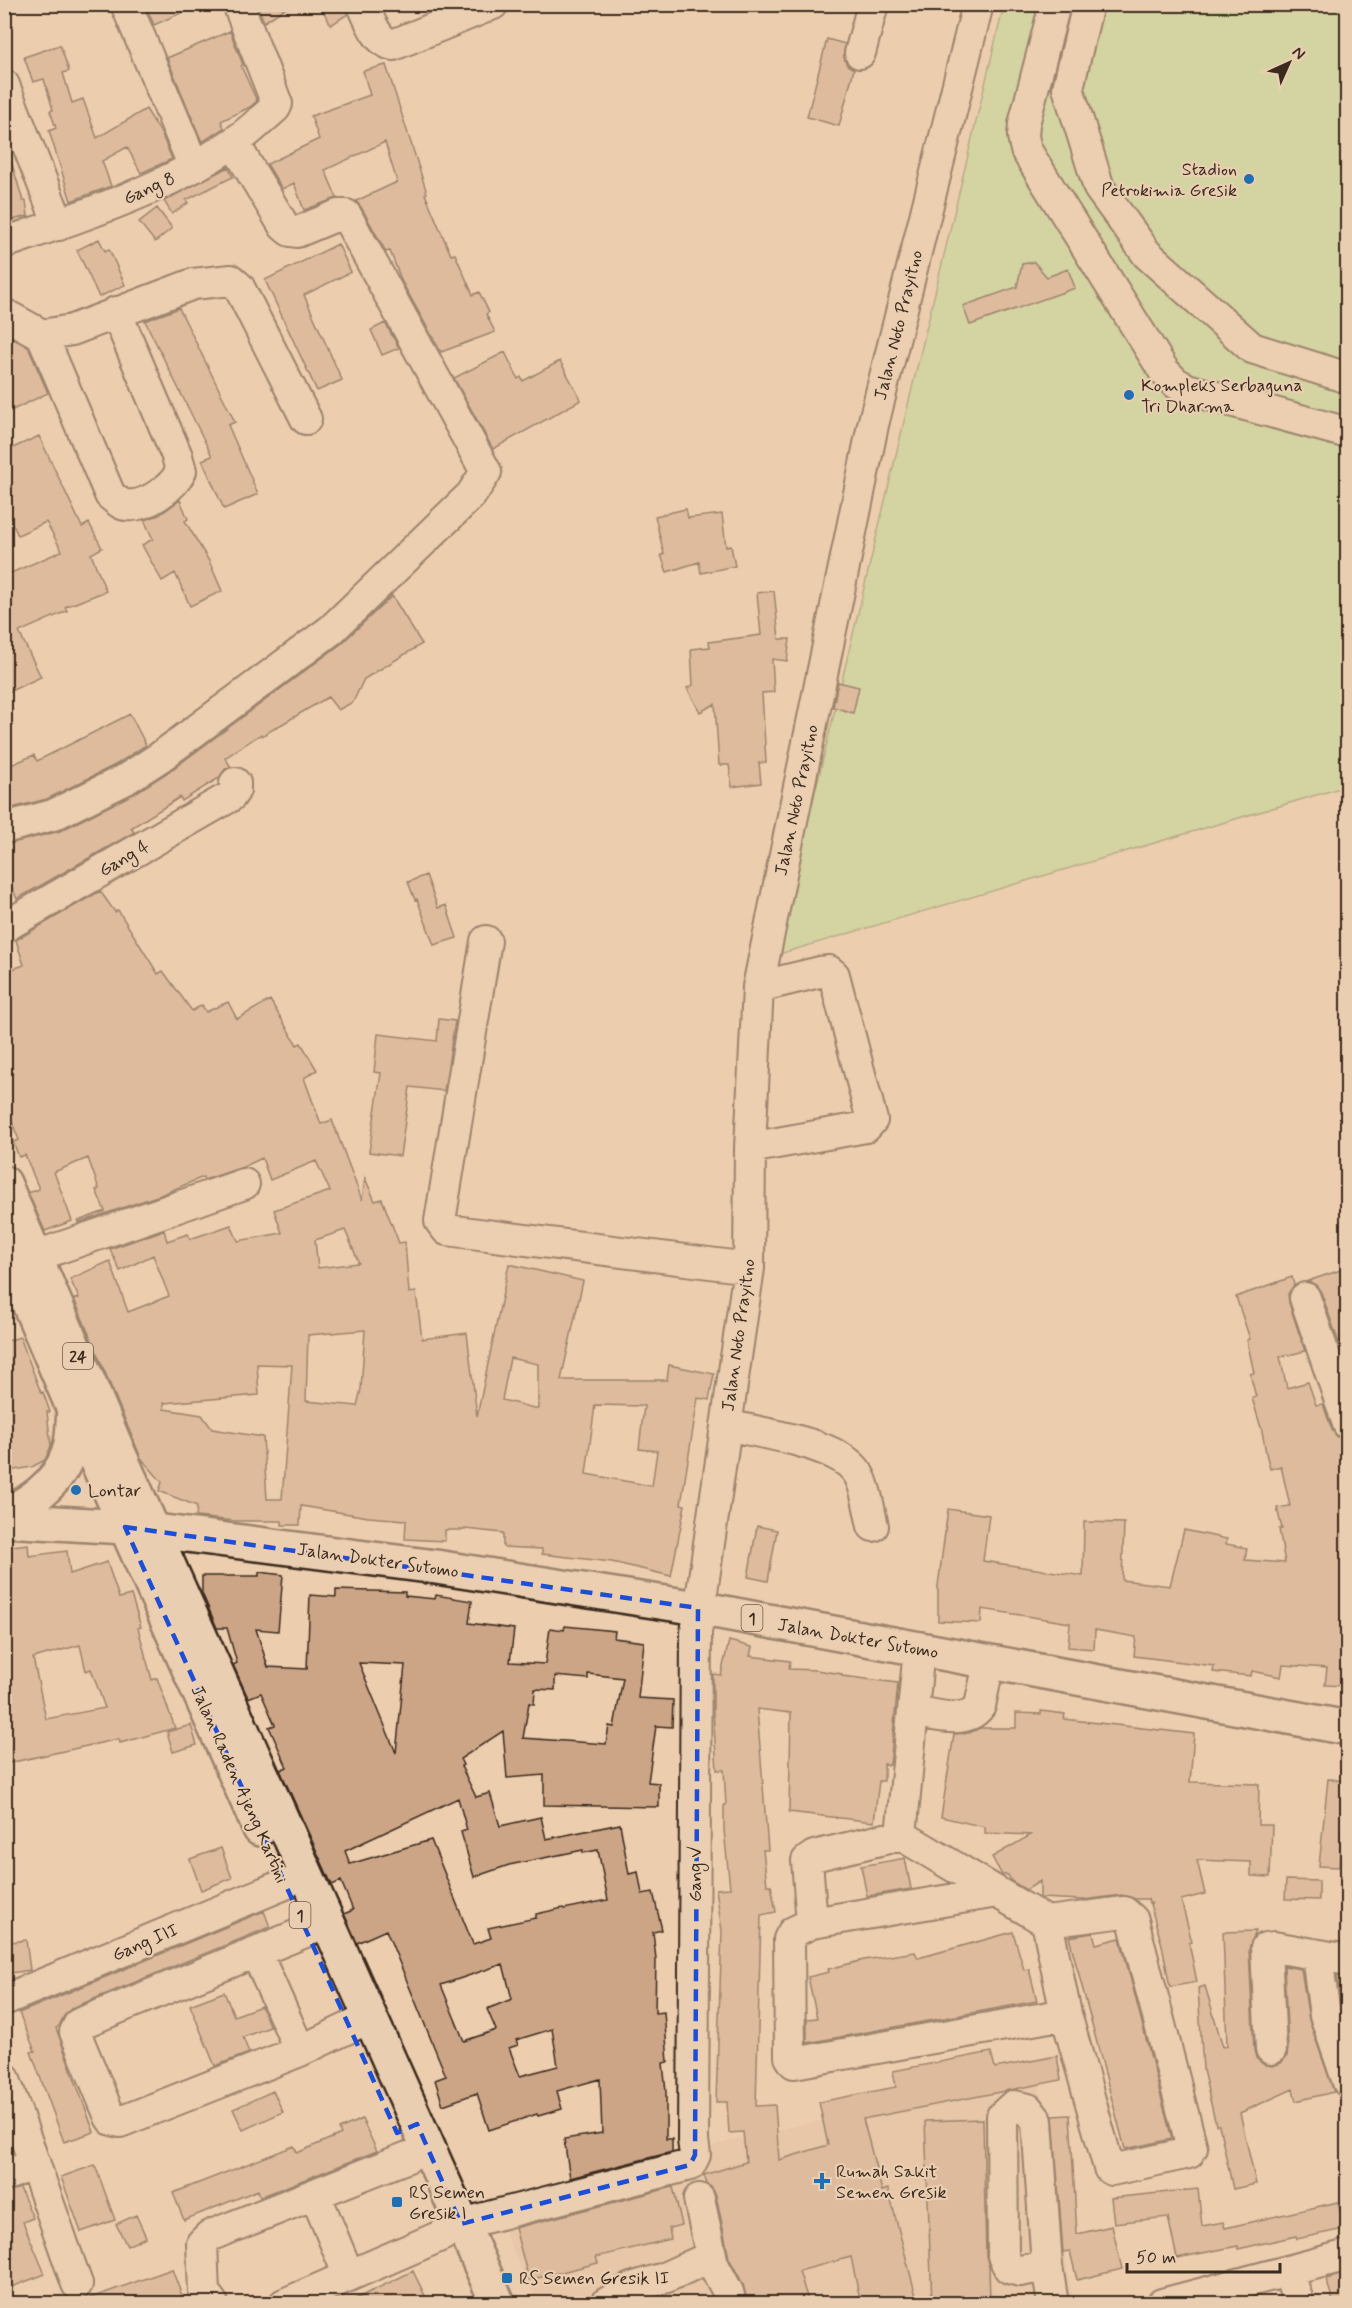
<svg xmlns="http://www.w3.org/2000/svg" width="1352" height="2308" viewBox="0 0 1352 2308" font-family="Mynerve,sans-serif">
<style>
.built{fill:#dfbe9f}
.green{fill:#b7d993;stroke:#798258;stroke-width:1.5}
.building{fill:#cca587;stroke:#3b2a1e;stroke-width:1.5;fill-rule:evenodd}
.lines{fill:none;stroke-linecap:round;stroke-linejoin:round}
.minor-casing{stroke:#3b2a1e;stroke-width:34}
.major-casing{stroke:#3b2a1e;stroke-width:38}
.highway-casing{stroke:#3b2a1e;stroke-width:38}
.minor{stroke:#eaceb1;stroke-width:30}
.major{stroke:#eaceb1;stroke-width:33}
.highway{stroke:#eaceb1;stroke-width:33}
.marked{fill:none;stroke:#1d4ed8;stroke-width:4.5;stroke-dasharray:12 8;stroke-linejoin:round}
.poi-dot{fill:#1f6fb2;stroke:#eaceb1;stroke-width:2}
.labels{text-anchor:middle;stroke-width:4.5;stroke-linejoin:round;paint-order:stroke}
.shield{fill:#eaceb1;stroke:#705b4a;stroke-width:1.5}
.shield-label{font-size:16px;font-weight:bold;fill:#3b2a1e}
.poi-label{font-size:18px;fill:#3b2a1e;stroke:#eaceb1;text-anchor:start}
.street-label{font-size:18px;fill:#3b2a1e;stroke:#eaceb1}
</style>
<rect width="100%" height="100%" fill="#eccdae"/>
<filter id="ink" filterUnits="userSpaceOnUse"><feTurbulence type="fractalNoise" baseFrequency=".0167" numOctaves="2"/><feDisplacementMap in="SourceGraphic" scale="12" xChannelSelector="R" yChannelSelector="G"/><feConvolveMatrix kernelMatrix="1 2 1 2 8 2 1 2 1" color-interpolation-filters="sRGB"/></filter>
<g filter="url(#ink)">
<path class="built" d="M1038 2077 1072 2300 1056 2304 537 2303 495 2211 684 2152 835 2117Z"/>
<path class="green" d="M1004 5H1347V786L776 955Z"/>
<path class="building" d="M145 4H201L154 25Z
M257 4H292L264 22Z
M319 4H345L348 14 331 25Z
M230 31 243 65 241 66 257 101 250 107 221 121 224 128 202 142 167 58Z
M827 39 845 44 844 58 847 65 854 69 839 126 807 117Z
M60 45 69 71 63 73 72 103 83 99 97 138 146 109 161 133 172 159 141 173 127 147 102 161 111 186 71 201 49 131 56 128 50 111 53 110 44 79 33 82 24 57Z
M386 65 427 193 425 194 451 255 455 254 473 295 479 292 489 312 486 314 495 332 441 352 402 282 390 251 386 252 361 207 356 201 397 182 385 142 325 170 337 198 304 210 294 183 282 189 267 164 319 139 311 116 370 95 363 71Z
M4 154H9L23 201H26L28 216 4 222Z
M228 167 233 177 186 200 188 203 172 214 164 201Z
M157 208 172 228 155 242 139 222Z
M99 239 105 251 109 249 125 285 99 297 77 250Z
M338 244 351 272 304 295 342 380 317 391 265 280Z
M1034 262 1047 277 1068 269 1075 288 970 325 963 306 1017 287 1022 264Z
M179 308 235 422 228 425 258 494 224 509 202 460 212 456 145 321Z
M385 323 399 348 382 355 371 330Z
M12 338 28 347 48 393 4 414V341Z
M505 352 518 379 521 377 523 381 560 361 581 400 493 449 454 378Z
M39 436 82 527 89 523 102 548 91 554 106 591 65 607 67 611 19 632 41 677 4 694V576L62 551 46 522 18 535 4 507V452Z
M180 500 188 519 185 521 209 561 222 591 190 606 175 573 162 581 142 545 153 539 144 520 159 515Z
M686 509 688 518 722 514 726 547 731 546 735 566 701 573 699 562 667 572 661 555 664 554 655 516Z
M774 591 779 639H790L787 661 772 659 774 692 762 693 766 762 759 763 761 783 732 787 729 765H719L715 704 700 712 687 688 693 685 691 649 710 647 709 642 761 635 757 593Z
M392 596 422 644 364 679 353 702 338 710 328 697 262 736 261 734 225 758 231 767 226 768 219 778 182 801 180 797 131 828 134 832 131 834 17 899 4 869V845L60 831 135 793 170 771 341 644Z
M838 682 859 687 853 713 833 707Z
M130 714 146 745 117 764 47 799 4 810V768L34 755 37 761Z
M426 875 438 908 446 905 457 938 434 945 417 899 415 900 408 882Z
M100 891 115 912 118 910 158 974 163 971 192 1011 202 1005 206 1012 228 1002 237 1019 270 1000 297 1045 301 1043 317 1070 304 1078 321 1124 332 1120 362 1200 365 1178 375 1201 382 1199 399 1243 405 1242 409 1293 416 1292 422 1339 467 1333 477 1416 509 1264 583 1281 561 1380H667L669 1365 714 1374 709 1400 698 1398 681 1504 685 1505 671 1576 612 1562 542 1554V1549L503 1547V1533L465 1529V1530H445V1541L405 1539 406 1520 368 1517 301 1506 300 1525H282V1521H235L196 1517 197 1506 159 1491 162 1482 141 1458 78 1308 74 1299 79 1298 70 1279 110 1261 128 1312 169 1296 153 1255 120 1271 110 1249 164 1230 167 1241 188 1234 190 1239 231 1225 238 1241 282 1233 274 1210 330 1191 316 1161 270 1180 262 1158 243 1167 204 1180 203 1177 163 1194 78 1223V1221L105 1211 96 1190 99 1189 88 1158 54 1172 72 1221 45 1231 28 1193 39 1189 25 1155 19 1157 13 1142 19 1140 4 1102V972L24 965 16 940ZM345 1230 359 1263 318 1268 315 1240ZM365 1330 361 1389 357 1406 306 1401 308 1335ZM510 1358 538 1364V1409L502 1400ZM257 1364 292 1365 282 1499H267L263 1437 212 1429 202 1415 164 1409V1403L259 1395ZM595 1405 644 1406 639 1449 657 1451 652 1486 586 1474Z
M439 1019 455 1021 444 1091 410 1087 400 1156 369 1152 381 1073 374 1072 378 1034 437 1041Z
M1344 1269 1347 1278V1341L1339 1343 1321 1292 1316 1285 1308 1281Z
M1292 1277 1294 1285 1288 1294 1289 1303 1305 1351 1280 1357 1287 1388 1308 1382 1316 1405 1323 1404 1332 1430 1337 1437 1347 1442V1686L1325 1685 1327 1668 1283 1665 1281 1677 1252 1671 1251 1676 1213 1672 1214 1666 1134 1656 1136 1637 1095 1630 1094 1649 1068 1647 1070 1623 982 1609 981 1623 938 1621V1586L948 1509 989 1515 983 1561 1083 1576 1084 1522 1124 1523 1122 1580 1170 1586 1184 1530 1227 1539 1226 1544 1247 1548 1245 1560 1285 1563 1279 1529H1282L1277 1508 1290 1506 1281 1466 1270 1469 1266 1453 1262 1431 1252 1398 1256 1397 1250 1374 1254 1373 1247 1340 1250 1339 1236 1297Z
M20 1337 41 1393 43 1392 50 1412H47L51 1446 45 1460 32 1467 9 1471 4 1443V1342Z
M757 1526 777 1530 768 1581 748 1577Z
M28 1544 29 1556 67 1551 70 1574 107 1562 119 1598 131 1595 141 1627 138 1628 152 1680 157 1678 175 1728 120 1743 119 1739 4 1764V1547ZM80 1645 86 1671 91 1669 105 1708 46 1719 33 1658Z
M259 1572 283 1575 278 1631 256 1629 268 1667 307 1669 310 1595 336 1597V1590L405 1592V1596L435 1599 436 1595 472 1601 469 1623 514 1629 510 1662 545 1664 550 1628 564 1630 565 1626 615 1631 614 1638 644 1642 638 1698 673 1700 672 1727 656 1726 648 1782 659 1783V1807L544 1805V1775L507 1778 503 1731 460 1759 463 1765 461 1766 476 1797 490 1793 500 1826 541 1817 546 1839 620 1824 629 1874 638 1872 642 1894 653 1892 662 1930 653 1932 656 1959 655 2013 664 2012 668 2062 663 2063 666 2092V2139H672V2152L570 2178 564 2139 602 2133 600 2079 557 2091 562 2109 538 2116 537 2114 489 2130 477 2093 443 2105 435 2080 446 2076 386 1930 357 1943 344 1914 353 1910 341 1881 332 1885 280 1770 287 1767 269 1727 275 1725 261 1693 248 1698 233 1665 237 1663 227 1628H217L202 1593V1576H259ZM359 1663 405 1665 396 1753ZM588 1674 623 1678 614 1727 609 1726 606 1744 523 1738 529 1703 534 1704 535 1689 555 1690V1676L588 1679ZM458 1798 467 1830 461 1832 474 1877 509 1865 583 1850V1853L598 1850 608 1900 564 1909 563 1908 536 1914V1918L488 1928 491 1938 473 1944 431 1840 350 1864 345 1851ZM503 1964 512 1999 487 2009 496 2030 464 2041 441 1985ZM552 2029 558 2066 520 2076 509 2048 518 2045 516 2040Z
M729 1641 752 1647 750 1656 790 1661 789 1669 816 1670 842 1674V1676L898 1683 890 1765 884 1764V1781H879L874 1822 789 1812 791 1713 757 1709 768 1850H763L767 1885H771L776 1912 761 1915 756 2106 775 2105 779 2160 828 2145 819 2102 896 2087 893 2071 991 2052 995 2068 1057 2056 1061 2080 863 2119 882 2191 888 2189 917 2300 899 2304H861L851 2257 799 2271 809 2304H748L743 2284 729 2258 716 2195 712 2188 707 2184 704 2175 746 2162 743 2132 729 2133 727 2102H716L722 1931 716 1889 730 1888 724 1830V1805H726L724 1770H717L713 1712V1674L721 1675Z
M1041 1711 1065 1714 1064 1719 1194 1734 1190 1782 1259 1784 1258 1825H1272L1270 1877 1251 1876V1862L1197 1860 1205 1894 1181 1900 1192 1942 1189 1943 1197 1982 1170 1987 1162 1945 1150 1904 1152 1903H1149L1148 1899H1136L1122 1895 1083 1900 1040 1898V1881L1026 1890 1011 1881 1008 1875H1002L992 1857 1031 1835 985 1833V1827L941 1817 954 1734 969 1733 980 1728H1016V1713L1041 1714Z
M191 1725 197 1745 173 1752 167 1732Z
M1328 1779 1347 1780 1346 1825H1342L1339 1867 1319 1866Z
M221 1848 232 1878 201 1890 190 1859Z
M905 1858 911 1889 867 1896 861 1866Z
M1286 1880 1319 1881V1900L1285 1899Z
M264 1911 270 1927 72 2008 64 2016 59 2026 56 2028 94 2132 64 2142 31 2052 35 2051 19 2013Z
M1256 1931 1249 1949 1254 2050 1256 2058 1263 2064 1272 2066 1281 2063 1287 2056 1288 2048 1284 1966 1301 1969 1309 2020 1334 2092 1296 2101 1293 2089 1240 2113 1256 2184 1233 2189 1219 2125H1216L1203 2070 1198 1988 1205 1986 1223 2047 1227 2046 1223 1932Z
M1013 1932 1024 1970 1029 1969 1037 2001 807 2043V2019L817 2018 808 1977 829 1972 828 1969 864 1960 915 1952 918 1958Z
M1093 1933 1096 1944 1120 1938 1172 2139 1125 2149 1069 1937Z
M26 1940 30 1970 4 1974V1943Z
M1337 1976 1347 1977V2013L1343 2014Z
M224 1992 234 2016 261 2006 270 2027 243 2037 249 2053 215 2066 190 2005Z
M273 2091 283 2112 243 2130 233 2109Z
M1070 2115 1077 2234 1112 2226 1122 2269 1077 2280 1070 2251 1063 2252 1053 2116Z
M362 2119 377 2151 260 2197 258 2190 184 2220 173 2193 294 2146 297 2153 341 2134 339 2129Z
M983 2119 986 2256 989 2267 990 2302 932 2303 925 2121Z
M95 2165 115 2220 81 2232 61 2177Z
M673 2187 682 2225 669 2228 671 2239 596 2257 598 2263 529 2280 515 2228Z
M20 2188 33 2218 23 2222 45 2274 4 2290V2193Z
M1198 2189 1202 2226 1223 2222 1225 2228 1338 2202 1344 2229 1297 2239 1296 2236 1238 2249V2246L1177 2258 1168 2217 1114 2223 1111 2198Z
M136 2215 146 2237 127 2246 116 2224Z
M172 2269 185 2304H82V2301Z
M413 2271 429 2304H345Z
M1347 2273V2304H1334L1326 2279Z"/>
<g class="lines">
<g class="minor-casing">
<path id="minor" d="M126 4 194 167
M362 4C370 19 376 42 393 45L493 4
M1055 4 1024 124 1023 136 1026 150 1164 371 1176 383 1187 389 1348 433
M1088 4 1068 88 1099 188 1147 254 1252 348 1348 378
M860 53 873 4
M4 85 59 225
M4 243C82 216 164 190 233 143 248 133 262 119 275 108L277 104 238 4
M4 314 42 335 72 330 193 284 231 280 239 287 306 419
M42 335 110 495C115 499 121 505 126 505 145 508 174 487 181 471L177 456 116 312
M4 828 53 815 126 779 160 757 331 630 471 495 486 472 346 215H338L297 232 290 231 284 226 234 143
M4 927 231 796 235 790V783
M486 941 440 1221 447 1230 749 1268
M750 1148 866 1127 872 1120 834 975 829 971 820 972 758 987
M36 1256 244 1184
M1305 1298 1348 1424
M726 1425C759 1433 845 1443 860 1477 867 1491 869 1510 873 1526
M913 1711C933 1714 966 1726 980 1706L989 1662
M901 1835 1047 1922 1066 2014 794 2063 790 2057 789 1939 793 1932 812 1923 807 1861 814 1856Z
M901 1835 919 1649
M1047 1922 1124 1912 1133 1920 1192 2148 1189 2153 1112 2170 1109 2168 1066 2014
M327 1923 79 2024 75 2032 110 2117 112 2120 120 2122 300 2051 369 2018
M812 1923 997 1892
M256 1952 300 2051
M1317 1956 1325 2015 1348 2082
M4 2000 285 1884
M1271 2049 1266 1948 1274 1947 1348 1960
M4 2077 77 2284
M4 2176 35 2164
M315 2194 349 2276
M461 2224 690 2165 695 2155 693 2140 696 1633 749 1268 750 1148 758 987 873 425 978 4
M713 2264 728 2292 731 2304
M1047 2266 1020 2271 1009 2268 1003 2256 1002 2116 1013 2106 1028 2109 1037 2121 1047 2266 1053 2304
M1288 2271 1299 2304
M213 2304 204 2292 202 2243 209 2236 408 2157
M284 2304 443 2235
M605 2304 631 2288 664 2278 699 2262 707 2261 713 2264 699 2199
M1162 2304 1348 2255"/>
</g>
<g class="major-casing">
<path id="major" d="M4 1515C34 1501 65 1478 71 1443 73 1432 73 1421 74 1410
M4 1520 125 1527"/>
</g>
<g class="highway-casing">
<path id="highway" d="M4 1183 119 1454 498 2304
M4 1245 74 1410 260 1829
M125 1527 436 1567 698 1608 1348 1728"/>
</g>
<use href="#minor" class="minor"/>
<use href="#major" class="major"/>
<use href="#highway" class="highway"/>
</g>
</g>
<path d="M0 0H1352V2308H0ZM125 1527 698 1608 695 2155 690 2165 461 2224 417 2124 397 2133Z" fill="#eccdae" fill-opacity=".55" fill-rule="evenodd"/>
<path class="marked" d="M125 1527 698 1608 695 2155 690 2165 461 2224 417 2124 397 2133Z"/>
<g class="poi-dot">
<circle cx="1249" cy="179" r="6"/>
<circle cx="1129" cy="395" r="6"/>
<circle cx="76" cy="1490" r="6"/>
<path d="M819 2172h6v6h6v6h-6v6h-6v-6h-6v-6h6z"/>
<rect x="391" y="2196" width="12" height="12" rx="3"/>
<rect x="501" y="2272" width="12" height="12" rx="3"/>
</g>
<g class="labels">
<g class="shield">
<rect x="63" y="1343" width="30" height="26" rx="4.5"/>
<rect x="741.5" y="1605" width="21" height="26" rx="4.5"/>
<rect x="289.5" y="1902" width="21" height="26" rx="4.5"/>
</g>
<g class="shield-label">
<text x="78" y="1362">24</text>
<text x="752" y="1624">1</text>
<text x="300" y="1921">1</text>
</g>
<g class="poi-label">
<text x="1237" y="175" text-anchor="end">Stadion<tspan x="1237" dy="21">Petrokimia Gresik</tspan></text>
<text x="1141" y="391">Kompleks Serbaguna<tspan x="1141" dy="21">Tri Dharma</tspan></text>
<text x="88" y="1496">Lontar</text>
<text x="836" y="2177">Rumah Sakit<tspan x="836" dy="21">Semen Gresik</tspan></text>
<text x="409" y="2198">RS Semen<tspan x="409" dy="21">Gresik I</tspan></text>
<text x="519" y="2284">RS Semen Gresik II</text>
</g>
<g class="street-label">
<text transform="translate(149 188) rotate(-24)" y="6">Gang 8</text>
<text transform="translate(898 325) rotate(-76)" y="6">Jalan Noto Prayitno</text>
<text transform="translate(796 800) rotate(-78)" y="6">Jalan Noto Prayitno</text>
<text transform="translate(124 858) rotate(-30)" y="6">Gang 4</text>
<text transform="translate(738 1335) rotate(-82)" y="6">Jalan Noto Prayitno</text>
<text transform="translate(378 1560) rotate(8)" y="6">Jalan Dokter Sutomo</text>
<text transform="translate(858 1638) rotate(10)" y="6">Jalan Dokter Sutomo</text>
<text transform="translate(240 1784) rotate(66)" y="6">Jalan Raden Ajeng Kartini</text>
<text transform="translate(695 1874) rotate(-90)" y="6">Gang V</text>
<text transform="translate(145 1942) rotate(-23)" y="6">Gang III</text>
</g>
</g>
<rect width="1352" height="2308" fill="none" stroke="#eaceb1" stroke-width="24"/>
<rect x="12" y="12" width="1328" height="2284" fill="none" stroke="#3b2a1e" stroke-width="2" filter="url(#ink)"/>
<g transform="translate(1289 63) rotate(45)" stroke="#eaceb1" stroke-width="4.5" paint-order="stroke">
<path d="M0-4.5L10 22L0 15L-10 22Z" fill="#3b2a1e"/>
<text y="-9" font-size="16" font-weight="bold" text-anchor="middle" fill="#3b2a1e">N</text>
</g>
<path d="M1127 2263v9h153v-9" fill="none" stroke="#3b2a1e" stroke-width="3"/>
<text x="1136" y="2263" font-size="18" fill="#3b2a1e" stroke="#eaceb1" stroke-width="4.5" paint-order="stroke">50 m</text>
</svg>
